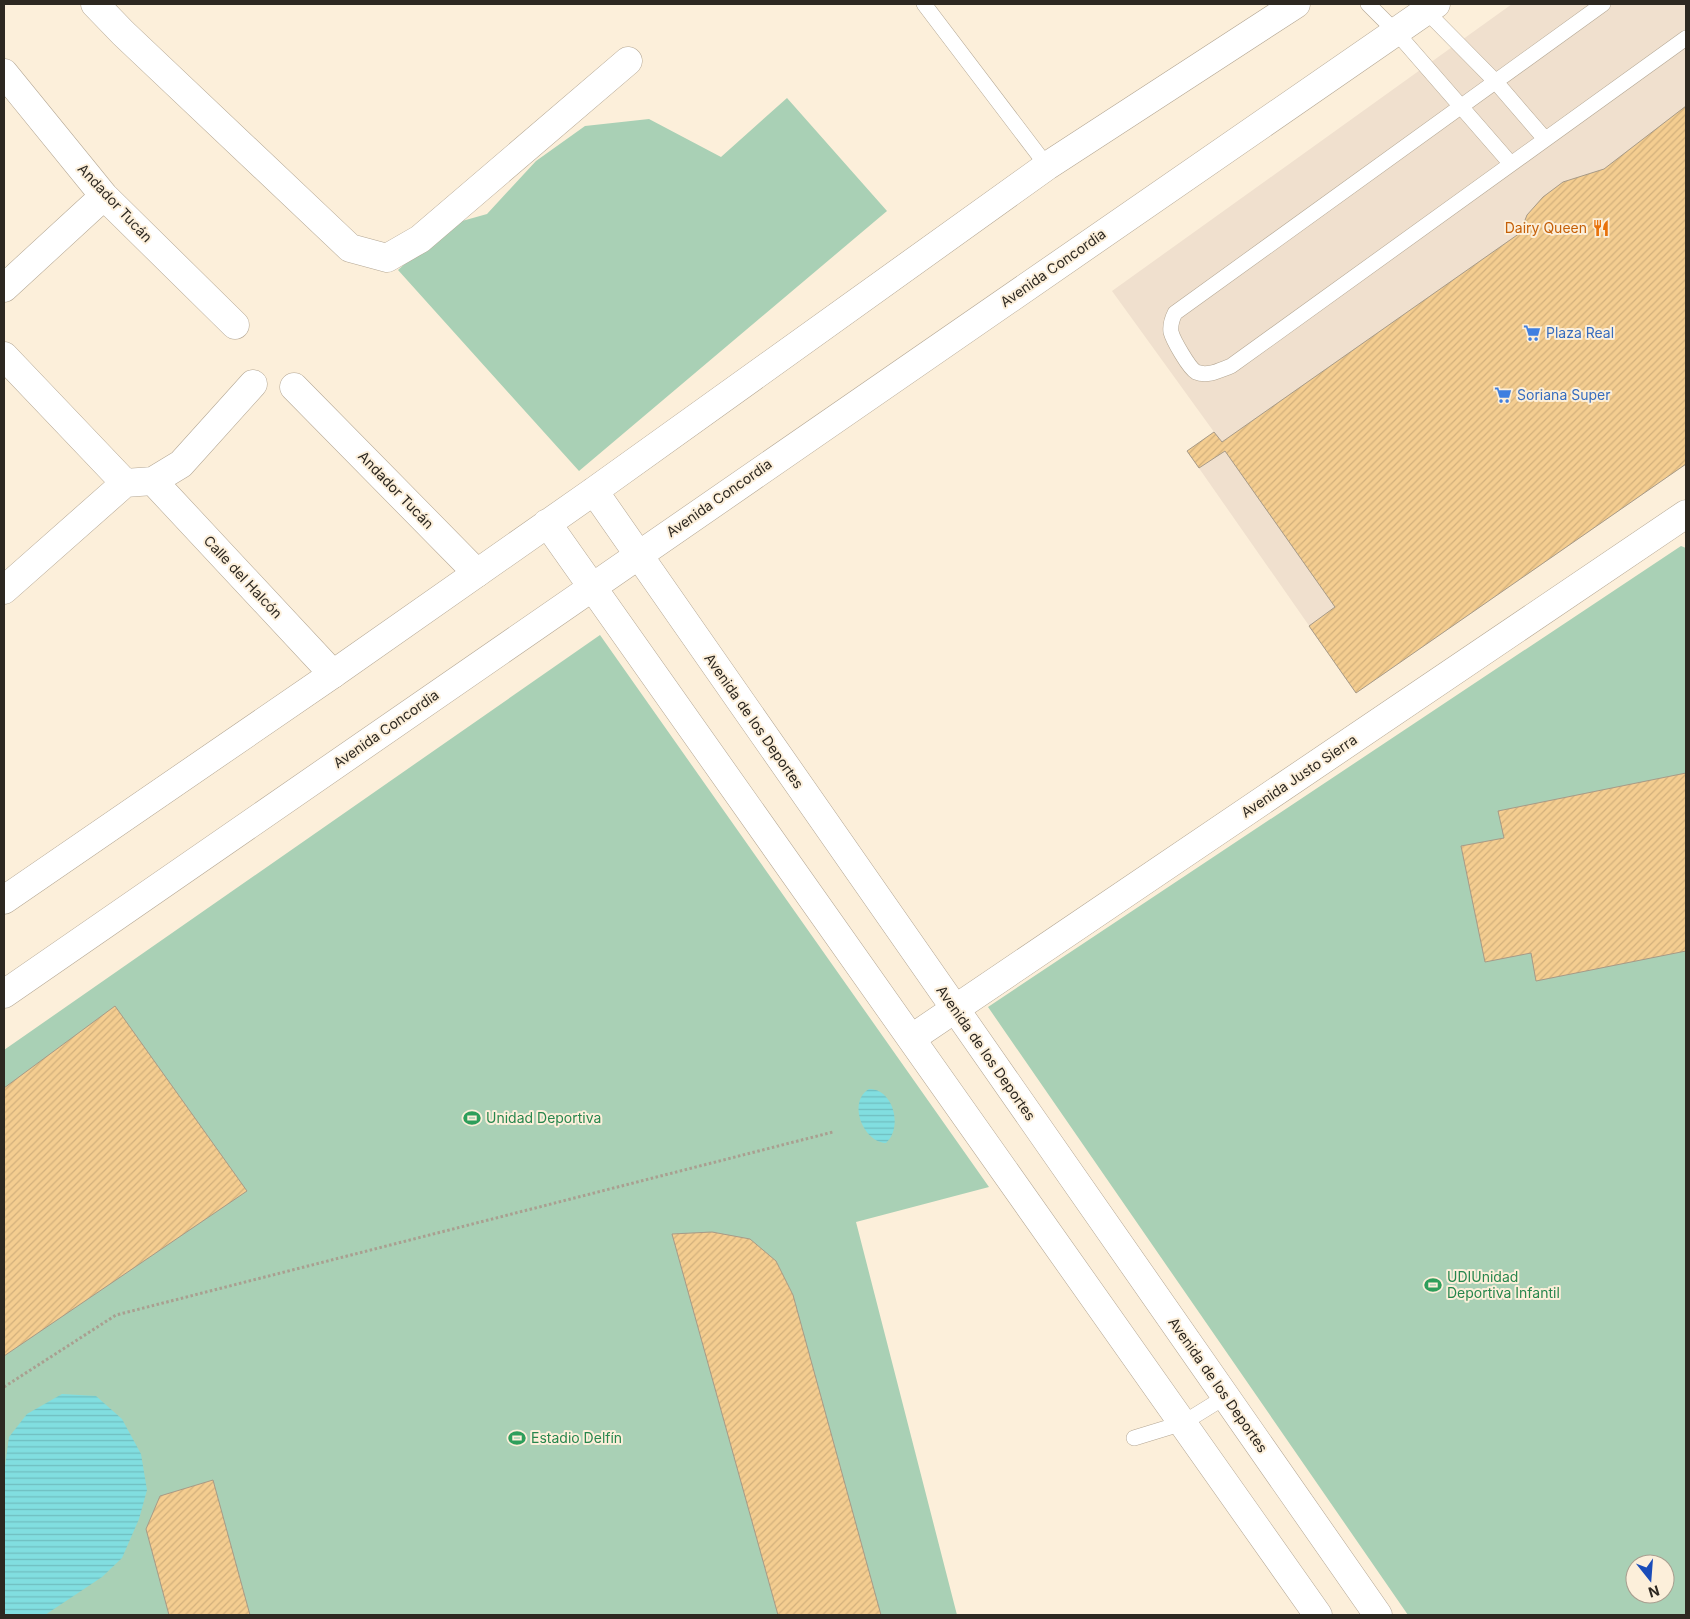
<svg xmlns="http://www.w3.org/2000/svg" width="1690" height="1619" viewBox="0 0 1690 1619" font-family="Inter,sans-serif">
<style>
.commercial{fill:#f0e0ce}
.green{fill:#a9d0b5;fill-rule:evenodd}
.water{fill:url(#water-rules)}
.building{fill:url(#building-hatch);stroke:#a79a87}
.lines{fill:none;stroke-linecap:round;stroke-linejoin:round}
.service-casing{stroke:#b4a794;stroke-width:16}
.minor-casing{stroke:#b4a794;stroke-width:29}
.tertiary-casing{stroke:#b4a794;stroke-width:29}
.path{stroke:#a99f90;stroke-width:3;stroke-dasharray:2.5 2.5;stroke-linecap:butt}
.service{stroke:#fff;stroke-width:15}
.minor{stroke:#fff;stroke-width:28}
.tertiary{stroke:#fff;stroke-width:28}
.labels{text-anchor:middle;stroke-width:4;stroke-linejoin:round;paint-order:stroke}
.street-label{font-size:14px;fill:#2d2821;stroke:#fcefda}
.food-label{font-size:14px;fill:#c56008;stroke:#fcefda;text-anchor:end}
.shop-label{font-size:14px;fill:#366cbe;stroke:#fcefda;text-anchor:start}
.leisure-label{font-size:14px;fill:#27864d;stroke:#fcefda;text-anchor:start}
</style>
<defs>
<pattern id="water-rules" width="6" height="5" patternUnits="userSpaceOnUse" patternTransform="scale(1.25)"><rect width="6" height="5" fill="#81dee0"/><path d="M0 2.5h6" fill="none" stroke="#70bec0"/></pattern>
<pattern id="building-hatch" width="6" height="6" patternUnits="userSpaceOnUse" patternTransform="scale(1.25)"><rect width="6" height="6" fill="#f4cd90"/><path d="M-1 1l2-2M0 6l6-6M5 7l2-2" fill="none" stroke="#d2b07c"/></pattern>
</defs>
<rect width="100%" height="100%" fill="#fcefda"/>
<path class="commercial" d="M1512 4H1686V464L1356 693 1187 451 1214 432 1112 291Z"/>
<path class="green" d="M787 98 887 211 579 471 398 270 448 225 487 214 536 161 585 126 649 119 721 157Z
M1681 546 1686 548V1615H1408L988 1007ZM1635 1564H1665V1594H1635Z
M600 635 989 1187 856 1222 957 1615H4V1050Z"/>
<path class="water" d="M869 1089C894 1089 903 1128 886 1143 863 1142 847 1102 869 1089Z
M62 1394 96 1396 122 1419 141 1454 147 1490 139 1519 122 1558 102 1577 45 1615H4V1473L9 1437 27 1414Z"/>
<path class="building" d="M1686 106V464L1356 693 1309 626 1335 607 1225 451 1199 468 1187 451 1214 432 1222 442 1520 233 1527 215 1543 197 1563 182 1604 169Z
M1686 773V951L1536 981 1531 953 1485 962 1461 846 1504 838 1498 811Z
M115 1006 247 1191 4 1356V1088Z
M712 1232 750 1239 776 1261 793 1295 881 1615H778L672 1234Z
M213 1480 250 1615H169L146 1529 160 1496Z"/>
<g class="lines">
<g class="service-casing">
<path id="service" d="M924 4 1047 166
M1368 4 1396 32 1511 164
M1603 4 1175 313C1172 319 1170 325 1171 332 1173 340 1189 368 1196 372 1208 377 1220 370 1231 366L1686 38
M1422 7 1495 81 1545 139
M1134 1438 1183 1423 1225 1397"/>
</g>
<g class="minor-casing">
<path id="minor" d="M95 4 123 33 350 248 387 258 420 239 628 61
M4 73 104 196 235 325
M4 288 104 196
M4 356 125 483
M294 387 477 573
M153 481 333 674
M4 590 125 483 153 481 181 464 253 384
M912 1038 1686 514"/>
</g>
<g class="tertiary-casing">
<path id="tertiary" d="M594 491 1378 1615
M547 523 1318 1615
M4 900 333 674 594 491 1047 166 1296 4
M4 994 1436 4"/>
</g>
<path class="path" d="M4 1387 116 1315 833 1132"/>
<use href="#service" class="service"/>
<use href="#minor" class="minor"/>
<use href="#tertiary" class="tertiary"/>
</g>
<defs>
<g id="restaurant-bare" transform="scale(1.35)"><path d="M-5-6h1v4h1v-4h1v4h1v-4h1v5L-1.5 .5V6h-2V.5L-5-1ZM5-6V6H3V1.5H1.5Q1.5-4 5-6Z" fill="#e8710a" stroke="#fcefda" stroke-width="2.5" paint-order="stroke"/></g>
<g id="supermarket-bare" transform="scale(1.35)"><path d="M-6-5.5h2.5l.6 2H6L4.5 2H-2.5L-4.4-4H-6ZM-1.5 3.2a1.3 1.3 0 1 0 .1 0ZM3 3.2a1.3 1.3 0 1 0 .1 0Z" fill="#3f7fe0" stroke="#fcefda" stroke-width="2.5" paint-order="stroke"/></g>
<g id="stadium-bare" transform="scale(1.35)"><path d="M0-5a6.5 5 0 1 0 0 10a6.5 5 0 1 0 0-10ZM-3.5-1.8h7v3.6h-7Z" fill="#2e9e5b" stroke="#fcefda" stroke-width="2.5" paint-order="stroke"/></g>
</defs>
<g fill-rule="evenodd">
<use href="#restaurant-bare" x="1601" y="228"/>
<use href="#supermarket-bare" x="1532" y="333"/>
<use href="#supermarket-bare" x="1503" y="395"/>
<use href="#stadium-bare" x="472" y="1118"/>
<use href="#stadium-bare" x="1433" y="1285"/>
<use href="#stadium-bare" x="517" y="1438"/>
</g>
<g class="labels">
<g class="street-label">
<text transform="translate(115 203) rotate(47)" y="5">Andador Tucán</text>
<text transform="translate(1053 268) rotate(-35)" y="5">Avenida Concordia</text>
<text transform="translate(396 490) rotate(46)" y="5">Andador Tucán</text>
<text transform="translate(719 498) rotate(-35)" y="5">Avenida Concordia</text>
<text transform="translate(243 577) rotate(47)" y="5">Calle del Halcón</text>
<text transform="translate(754 721) rotate(55)" y="5">Avenida de los Deportes</text>
<text transform="translate(386 729) rotate(-35)" y="5">Avenida Concordia</text>
<text transform="translate(1299 776) rotate(-34)" y="5">Avenida Justo Sierra</text>
<text transform="translate(986 1053) rotate(55)" y="5">Avenida de los Deportes</text>
<text transform="translate(1218 1385) rotate(55)" y="5">Avenida de los Deportes</text>
</g>
<g class="food-label">
<text x="1587" y="233">Dairy Queen</text>
</g>
<g class="shop-label">
<text x="1546" y="338">Plaza Real</text>
<text x="1517" y="400">Soriana Super</text>
</g>
<g class="leisure-label">
<text x="486" y="1123">Unidad Deportiva</text>
<text x="1447" y="1282">UDIUnidad<tspan x="1447" dy="16">Deportiva Infantil</tspan></text>
<text x="531" y="1443">Estadio Delfín</text>
</g>
</g>
<rect width="1690" height="1619" fill="none" stroke="#2d2821" stroke-width="10"/>
<g transform="translate(1650 1579) rotate(163)"><circle r="24" fill="#fcefda" stroke="#a99f90"/>
<path d="M0-4L9 19L0 12L-9 19Z" fill="#1a4cb9"/>
<text y="-8" font-size="14" font-weight="bold" text-anchor="middle" fill="#2d2821">N</text>
</g>
</svg>
